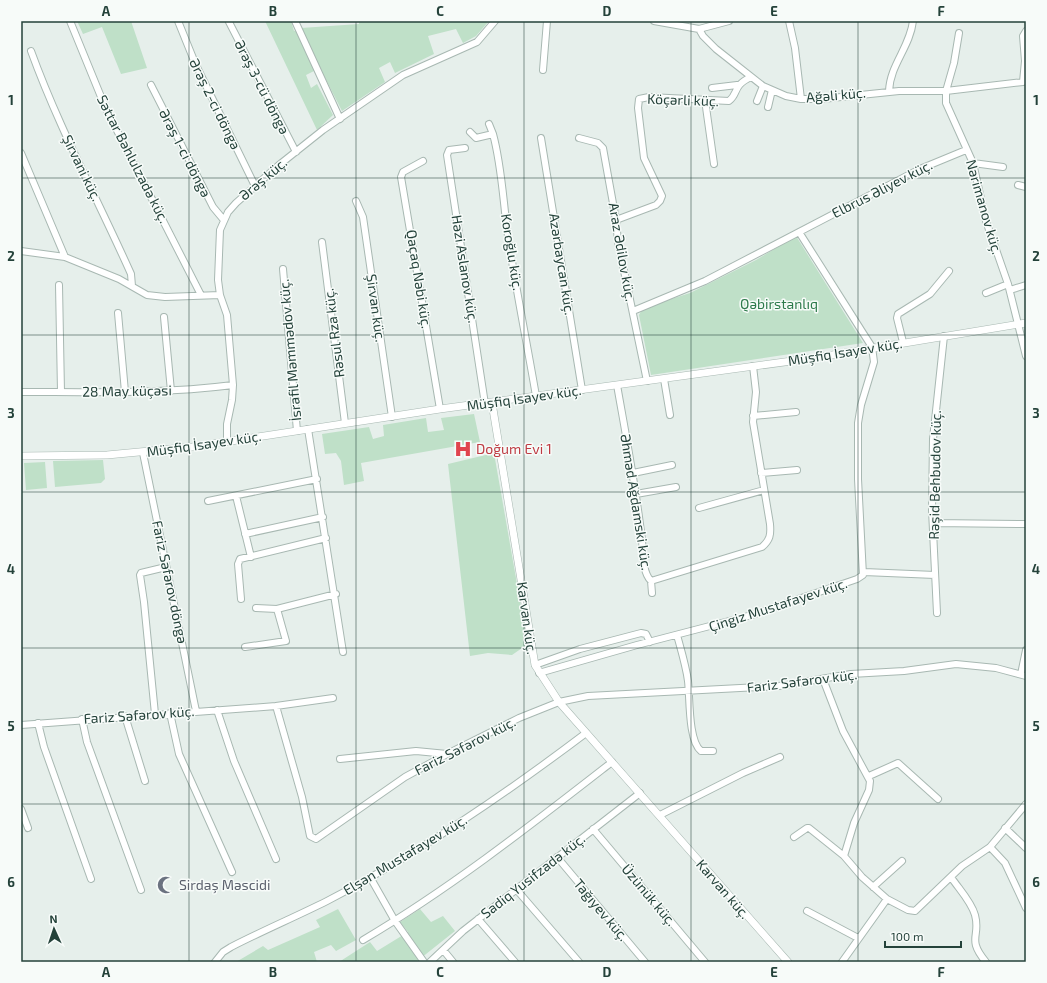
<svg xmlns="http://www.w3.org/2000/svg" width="1047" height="983" viewBox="0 0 1047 983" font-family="'Exo 2',sans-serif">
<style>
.green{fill:#bfe0c8}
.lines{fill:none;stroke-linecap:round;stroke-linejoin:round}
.minor-casing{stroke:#a8b8b2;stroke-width:8}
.tertiary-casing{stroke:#a8b8b2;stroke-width:8}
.minor{stroke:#fff;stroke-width:6}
.tertiary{stroke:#fff;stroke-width:7}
.grid{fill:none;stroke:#24423a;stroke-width:1;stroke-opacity:0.55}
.labels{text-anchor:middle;stroke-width:3;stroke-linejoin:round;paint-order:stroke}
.street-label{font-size:14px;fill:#24423a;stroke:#f7fbf9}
.park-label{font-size:14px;fill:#2d7a4b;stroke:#f7fbf9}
.health-label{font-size:14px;fill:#be3a42;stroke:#f7fbf9;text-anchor:start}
.worship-label{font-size:14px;fill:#5b616d;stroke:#f7fbf9;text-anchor:start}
.neatline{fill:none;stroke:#24423a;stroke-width:1.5}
.grid-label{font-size:13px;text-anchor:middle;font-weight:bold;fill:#24423a}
</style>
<rect width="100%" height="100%" fill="#e6efeb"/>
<path class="green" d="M77 21H131L147 68 121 74 102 27 83 34Z
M265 21H291L294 31 301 28 359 24V21H489L476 36 463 43 456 29 428 36 434 54 395 73 390 62 379 68 385 82 342 111 320 68 306 75 311 88 317 84 333 115 317 130Z
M796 236 863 343 651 375 639 315 643 308 690 293 756 260Z
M474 414 480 442 361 463 364 481 344 485 341 461 336 453 325 454 322 434 369 427 373 439 384 436 383 425 426 418 428 432 444 430 441 418Z
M494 453 526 635 525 646 512 655 488 653 470 656 448 464Z
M103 460 105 479 101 483 55 487 53 461Z
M45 462 47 488 26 490 24 463Z
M338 909 356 940 336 951 331 945 314 952 317 962H236L263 946 268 950 320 927 316 920Z
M420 909 431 922 443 916 455 931 416 962H339L370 942 377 951 408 932 400 922Z"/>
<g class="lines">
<g class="minor-casing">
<path id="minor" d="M70 21 106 109 201 295
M178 21 195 63 255 186
M295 21 340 119
M654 21 699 29 703 36 716 49 763 86 786 96 801 99H822L899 91H946L1023 82 1025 61 1023 36 1026 31
M789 21 795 48 801 99
M229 22 296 152
M699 29 729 21
M959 33 954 63 946 91V103L973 163 986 221 1008 284 1026 356
M31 51C59 128 98 200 131 274L132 286
M543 70 547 21
M151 85 213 207 223 219
M712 88 737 85
M889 91C890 65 910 47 913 21
M705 100 714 164
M757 101 763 86
M768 107 772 90
M489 124 493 134
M470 132 476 138 493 134C502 167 503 202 508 236 516 290 527 343 536 396
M541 138 582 390
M579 138 598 143 603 148 616 220 618 242 647 381
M465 148 449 150 447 155 485 404
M21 153 65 257
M423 161 403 172 401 177 440 409
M973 163 1003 167
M1018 185 1026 187
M356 201 363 217 392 417
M616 220 656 205 660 201 662 196 644 158 638 108 639 99 649 97 729 101C739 93 732 86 751 77
M322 242 345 423
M21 251 65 257 119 279 147 295 165 297 220 295
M283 269 297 431
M59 285 61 392
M1010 290 1026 285
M986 293 1008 284
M633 311 705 281 920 169 966 150
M118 313 125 392
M164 317 171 391
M903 342 897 318 898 314 930 294 949 271
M664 379 670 415
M617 385C626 436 636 488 642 540 643 552 642 572 651 581L762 547C770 540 771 535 770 524L753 422 756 392 753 366
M21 392C92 392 163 394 233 385
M753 416 796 412
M308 429 343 652
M227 442V424L232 400 233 385 227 315 220 295 218 280 220 230 228 212 236 203 279 165 323 130 403 75 477 42 495 21
M143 453 196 711
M633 473 672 465
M761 473 797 470
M636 494 676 487
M236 496 251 557
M208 501 317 479
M699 508 764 490
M933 523 1026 524
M245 534 323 517
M864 572 935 575
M651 581 652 593
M241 599 238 564 240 559 326 538
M256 608 277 609
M937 613 932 510 933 439 944 336
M677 635C681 650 686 666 688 681 690 697 688 741 701 751H713
M245 647 286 641 277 609 336 594
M535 665 580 649 641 633 646 634 650 642
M539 673 637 645 752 615 857 579 863 575 858 479V423L861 405 874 362 872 347 863 333 799 232
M1021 674 1026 650
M823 679 843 731 870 781 869 790 854 823 844 856 862 877 887 899
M276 706 333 698
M217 710 234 761 276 859
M170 713 179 754 232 872
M155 714 144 602 140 575 141 573 166 567
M125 716 145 781
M82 719 87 742 141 890
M38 723 44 747 91 879
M21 725 276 706 302 797 310 836 316 839 405 777 447 754 519 718 559 702 588 696 779 686 851 674 904 671 956 664 996 668 1026 676
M340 759 416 751 447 754
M869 776 898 763 938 799
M21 809 28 828
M660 815 743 773 780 757
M1005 828 1026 848
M593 829 705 962
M794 837 807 828H809L844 856
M990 847 1005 863 1026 908
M557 857 645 962
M370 877 395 921 424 962
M951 877C958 888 971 901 975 915 981 937 966 938 986 962
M873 887 902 861
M516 889 579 962
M807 911 858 938
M478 919 515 962
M363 940C451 888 531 825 612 762
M444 951 453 962
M215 962 223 952 231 947C262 931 295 917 327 901 418 854 504 795 586 733
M430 962 463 931 640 793
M842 962 887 899 908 910 915 911 962 866 990 847 1026 804"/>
</g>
<g class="tertiary-casing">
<path id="tertiary" d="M492 403 535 665 559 702 788 962
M21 456 107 455 192 447 440 409 814 358 1026 323"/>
</g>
<use href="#minor" class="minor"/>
<use href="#tertiary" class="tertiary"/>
</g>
<path class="grid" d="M189 21V962M356 21V962M524 21V962M691 21V962M858 21V962M21 178H1026M21 335H1026M21 492H1026M21 648H1026M21 804H1026"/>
<defs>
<g id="hospital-bare" transform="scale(1.38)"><path d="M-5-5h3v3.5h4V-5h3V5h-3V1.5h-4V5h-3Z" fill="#e0444e" stroke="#f7fbf9" stroke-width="2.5" paint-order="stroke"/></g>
<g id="mosque-bare" transform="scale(1.38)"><path d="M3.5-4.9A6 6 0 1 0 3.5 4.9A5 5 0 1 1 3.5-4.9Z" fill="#6b7280" stroke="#f7fbf9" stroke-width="2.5" paint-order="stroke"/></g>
</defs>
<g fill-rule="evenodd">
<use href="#hospital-bare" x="463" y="449"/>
<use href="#mosque-bare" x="166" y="885"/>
</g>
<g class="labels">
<g class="street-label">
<text transform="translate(262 87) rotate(63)" y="5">Ərəş 3-cü döngə</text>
<text transform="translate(836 95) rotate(-5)" y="5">Ağəli küç.</text>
<text transform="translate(683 100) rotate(2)" y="5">Köçərli küç.</text>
<text transform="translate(215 104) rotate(64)" y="5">Ərəş 2-ci döngə</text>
<text transform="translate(185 153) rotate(63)" y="5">Ərəş 1-ci döngə</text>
<text transform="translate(133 159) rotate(63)" y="5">Səttar Bəhlulzadə küç.</text>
<text transform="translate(82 168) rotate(64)" y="5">Şirvani küç.</text>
<text transform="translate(263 179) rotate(-40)" y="5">Ərəş küç.</text>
<text transform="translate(882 189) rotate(-27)" y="5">Elbrus Əliyev küç.</text>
<text transform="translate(984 207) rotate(74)" y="5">Nərimanov küç.</text>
<text transform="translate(512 252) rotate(81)" y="5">Koroğlu küç.</text>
<text transform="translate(622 252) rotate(80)" y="5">Araz Ədilov küç.</text>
<text transform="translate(562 264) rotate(81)" y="5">Azərbaycan küç.</text>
<text transform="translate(465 269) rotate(81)" y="5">Həzi Aslanov küç.</text>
<text transform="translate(419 279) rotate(81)" y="5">Qaçaq Nəbi küç.</text>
<text transform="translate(376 308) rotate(82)" y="5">Şirvan küç.</text>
<text transform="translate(334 333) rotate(-97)" y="5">Rəsul Rza küç.</text>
<text transform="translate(290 350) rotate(-95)" y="5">İsrafil Məmmədov küç.</text>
<text transform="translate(845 352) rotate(-9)" y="5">Müşfiq İsayev küç.</text>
<text transform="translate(127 391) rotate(-1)" y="5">28 May küçəsi</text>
<text transform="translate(524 398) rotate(-8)" y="5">Müşfiq İsayev küç.</text>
<text transform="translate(204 444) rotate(-8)" y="5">Müşfiq İsayev küç.</text>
<text transform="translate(935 475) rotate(-89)" y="5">Rəşid Behbudov küç.</text>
<text transform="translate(636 502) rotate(81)" y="5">Əhməd Ağdamski küç.</text>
<text transform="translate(170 582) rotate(78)" y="5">Fariz Səfərov döngə</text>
<text transform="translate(778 605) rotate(-18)" y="5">Çingiz Mustafayev küç.</text>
<text transform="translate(527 618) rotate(82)" y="5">Karvan küç.</text>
<text transform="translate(802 681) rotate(-7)" y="5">Fariz Səfərov küç.</text>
<text transform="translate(139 715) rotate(-4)" y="5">Fariz Səfərov küç.</text>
<text transform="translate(465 746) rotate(-27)" y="5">Fariz Səfərov küç.</text>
<text transform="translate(405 855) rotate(-31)" y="5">Elşən Mustafayev küç.</text>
<text transform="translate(533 876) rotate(-38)" y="5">Sadiq Yusifzadə küç.</text>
<text transform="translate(723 889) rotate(49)" y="5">Karvan küç.</text>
<text transform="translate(649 895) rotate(50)" y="5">Üzünük küç.</text>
<text transform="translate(601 910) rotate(50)" y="5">Tağıyev küç.</text>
</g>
<g class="park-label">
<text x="779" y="309">Qəbirstanlıq</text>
</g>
<g class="health-label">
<text x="476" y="454">Doğum Evi 1</text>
</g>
<g class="worship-label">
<text x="179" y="890">Sirdaş Məscidi</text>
</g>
</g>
<rect width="1047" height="983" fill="none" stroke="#f7fbf9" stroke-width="44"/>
<g transform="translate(54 929) rotate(357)" stroke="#f7fbf9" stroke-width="3" paint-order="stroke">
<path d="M0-3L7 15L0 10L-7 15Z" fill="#24423a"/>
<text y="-6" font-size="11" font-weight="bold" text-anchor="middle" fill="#24423a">N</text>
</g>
<path d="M885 941v6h76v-6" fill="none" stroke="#24423a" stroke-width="2"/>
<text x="891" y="941" font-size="12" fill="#24423a" stroke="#f7fbf9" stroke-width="3" paint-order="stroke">100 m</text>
<rect x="22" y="22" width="1003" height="939" class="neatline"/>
<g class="grid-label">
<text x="106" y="16">A</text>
<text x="273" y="16">B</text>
<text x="440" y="16">C</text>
<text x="607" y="16">D</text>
<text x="774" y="16">E</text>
<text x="941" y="16">F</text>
<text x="11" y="105">1</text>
<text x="1036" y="105">1</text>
<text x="11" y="261">2</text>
<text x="1036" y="261">2</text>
<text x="11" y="418">3</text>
<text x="1036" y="418">3</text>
<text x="11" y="574">4</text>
<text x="1036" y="574">4</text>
<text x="11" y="731">5</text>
<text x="1036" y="731">5</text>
<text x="11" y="887">6</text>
<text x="1036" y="887">6</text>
<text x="106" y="977">A</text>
<text x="273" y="977">B</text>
<text x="440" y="977">C</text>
<text x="607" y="977">D</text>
<text x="774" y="977">E</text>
<text x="941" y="977">F</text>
</g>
</svg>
